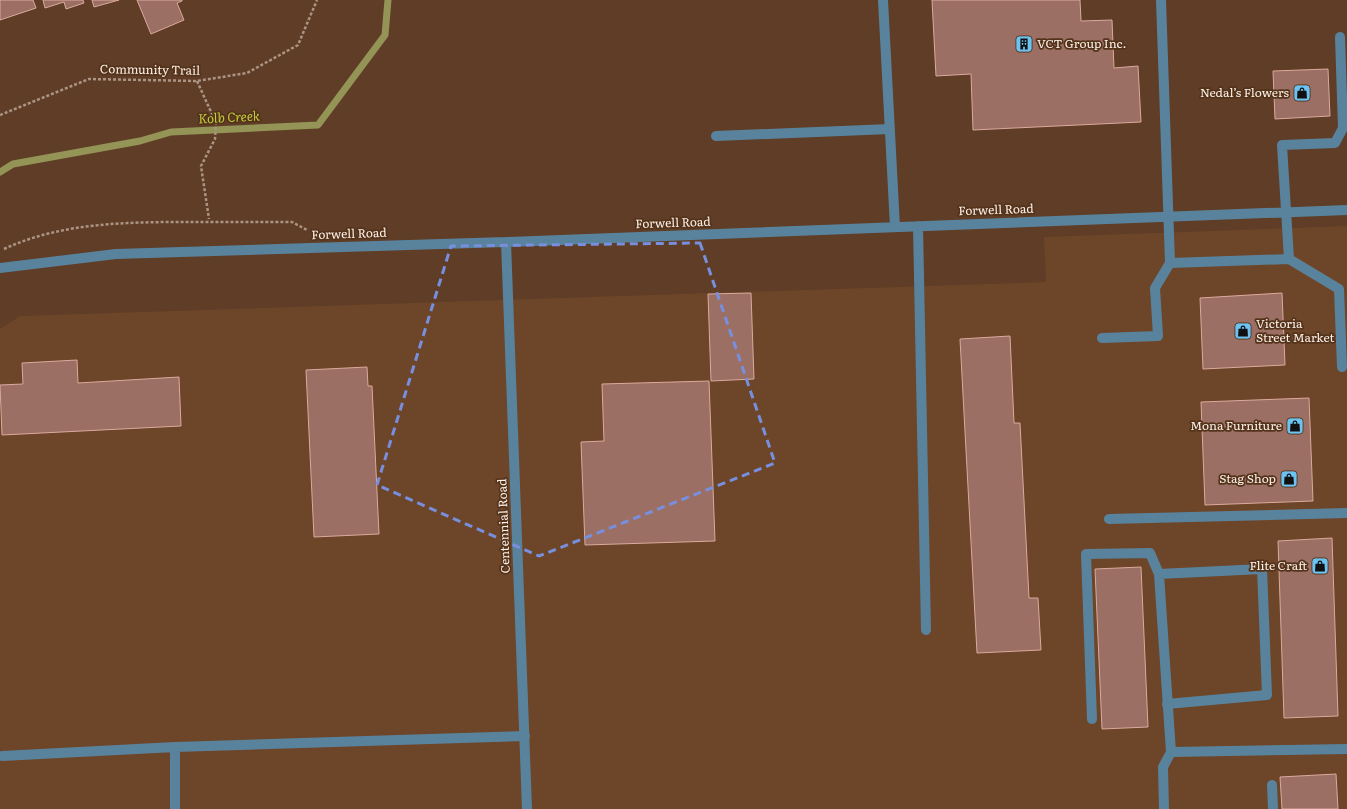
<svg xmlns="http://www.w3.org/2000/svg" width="1347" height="809" viewBox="0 0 1347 809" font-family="Literata,serif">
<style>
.built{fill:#6d4528}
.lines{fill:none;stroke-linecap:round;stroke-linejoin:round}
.stream{stroke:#939456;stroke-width:7}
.building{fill:#9c6f64;stroke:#dbaa9e}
.path{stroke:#ac9485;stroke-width:2.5;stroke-dasharray:3 2;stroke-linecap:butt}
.minor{stroke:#59839c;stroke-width:10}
.marked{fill:none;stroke:#778fde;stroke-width:3;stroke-dasharray:8 5;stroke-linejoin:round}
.labels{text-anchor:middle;stroke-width:3.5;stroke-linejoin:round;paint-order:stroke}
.poi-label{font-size:12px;fill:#fdf0e8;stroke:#54331b;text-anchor:end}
.street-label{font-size:12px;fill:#fdf0e8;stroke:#54331b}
.water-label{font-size:13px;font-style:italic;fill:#c0ce3e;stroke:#54331b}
</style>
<rect width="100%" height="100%" fill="#5f3d26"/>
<path class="built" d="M1347 226V809H0V329L20 316 1046 282 1044 237Z"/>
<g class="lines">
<path class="stream" d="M0 172 13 164 140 141 171 132 318 125 385 35 388 0"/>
</g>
<path class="building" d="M0 0H33L36 8 0 20Z
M43 0H83L84 3 66 9 64 2 45 8Z
M92 0H119L94 7Z
M137 0H182V1L177 3 184 20 151 34Z
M932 0H1080L1081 21 1112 20 1114 68 1138 66 1141 122 973 130 971 74 936 76Z
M1328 69 1330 116 1275 119 1273 71Z
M751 293 754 379 711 381 708 294Z
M1282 293 1285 365 1203 369 1200 298Z
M1010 336 1014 423H1020L1029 598H1038L1041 650 977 653 960 339Z
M77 360 78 383 179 377 181 426 2 435 0 385 23 384 22 363Z
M367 367 368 386H372L379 534 314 537 306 370Z
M709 381 715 541 585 545 581 442 604 441 602 384Z
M1309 398 1313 501 1205 505 1201 402Z
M1332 538 1338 716 1284 718 1278 541Z
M1141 567 1148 727 1102 729 1095 569Z
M1336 774 1338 809H1282L1280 777Z"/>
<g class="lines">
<path class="path" d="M197 81 216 123 215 139 201 166 209 219
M0 115 89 79 197 81 247 73 298 45 317 0
M4 249C62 222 129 222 192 222 225 222 258 222 292 222L307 230"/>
<path class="minor" d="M883 0 895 227
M1161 0 1170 263 1289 259 1282 145 1335 143 1343 128 1340 37
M716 136 890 129
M918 226 926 630
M506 242 527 809
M1289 259 1339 289 1342 367
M0 268 116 254 506 242 1347 210
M1102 338 1158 336 1155 288 1170 263
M1109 519 1347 513
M1167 704 1267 695 1262 569 1159 574 1171 752
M1092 719 1086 554 1150 553 1159 574
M175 747V809
M2 756 175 747 525 736
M1272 785 1273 809
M1164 809 1163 767 1171 752 1347 749"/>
</g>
<path class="marked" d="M700 243 775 463 539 556 377 485 451 246Z"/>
<defs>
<g id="building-square" transform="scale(0.9)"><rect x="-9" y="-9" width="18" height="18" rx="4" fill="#6cc3f2" stroke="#54331b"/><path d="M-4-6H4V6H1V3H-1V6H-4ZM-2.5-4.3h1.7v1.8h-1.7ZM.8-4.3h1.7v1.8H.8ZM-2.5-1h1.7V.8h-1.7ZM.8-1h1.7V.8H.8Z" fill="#111"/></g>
<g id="shop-square" transform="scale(0.9)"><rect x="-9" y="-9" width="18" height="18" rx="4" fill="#6cc3f2" stroke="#54331b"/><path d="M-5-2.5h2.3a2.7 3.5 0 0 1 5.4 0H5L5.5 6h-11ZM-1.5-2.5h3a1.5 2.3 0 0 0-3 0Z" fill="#111"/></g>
</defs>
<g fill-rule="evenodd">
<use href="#building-square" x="1024" y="44"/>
<use href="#shop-square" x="1302" y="93"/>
<use href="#shop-square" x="1243" y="331"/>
<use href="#shop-square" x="1295" y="426"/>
<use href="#shop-square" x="1289" y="479"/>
<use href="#shop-square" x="1320" y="566"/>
</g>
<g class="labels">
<g class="poi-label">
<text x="1037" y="48" text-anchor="start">VCT Group Inc.</text>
<text x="1289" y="97">Nedal’s Flowers</text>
<text x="1256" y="328" text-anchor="start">Victoria<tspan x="1256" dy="14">Street Market</tspan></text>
<text x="1282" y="430">Mona Furniture</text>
<text x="1276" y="483">Stag Shop</text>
<text x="1307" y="570">Flite Craft</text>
</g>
<g class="street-label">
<text transform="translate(150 70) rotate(1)" y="4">Community Trail</text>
<text transform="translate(996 210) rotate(-2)" y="4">Forwell Road</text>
<text transform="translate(673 223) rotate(-2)" y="4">Forwell Road</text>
<text transform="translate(349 234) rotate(-2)" y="4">Forwell Road</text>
<text transform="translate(504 526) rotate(-92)" y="4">Centennial Road</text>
</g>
<g class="water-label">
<text transform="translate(229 117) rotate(-3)" y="5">Kolb Creek</text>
</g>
</g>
</svg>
